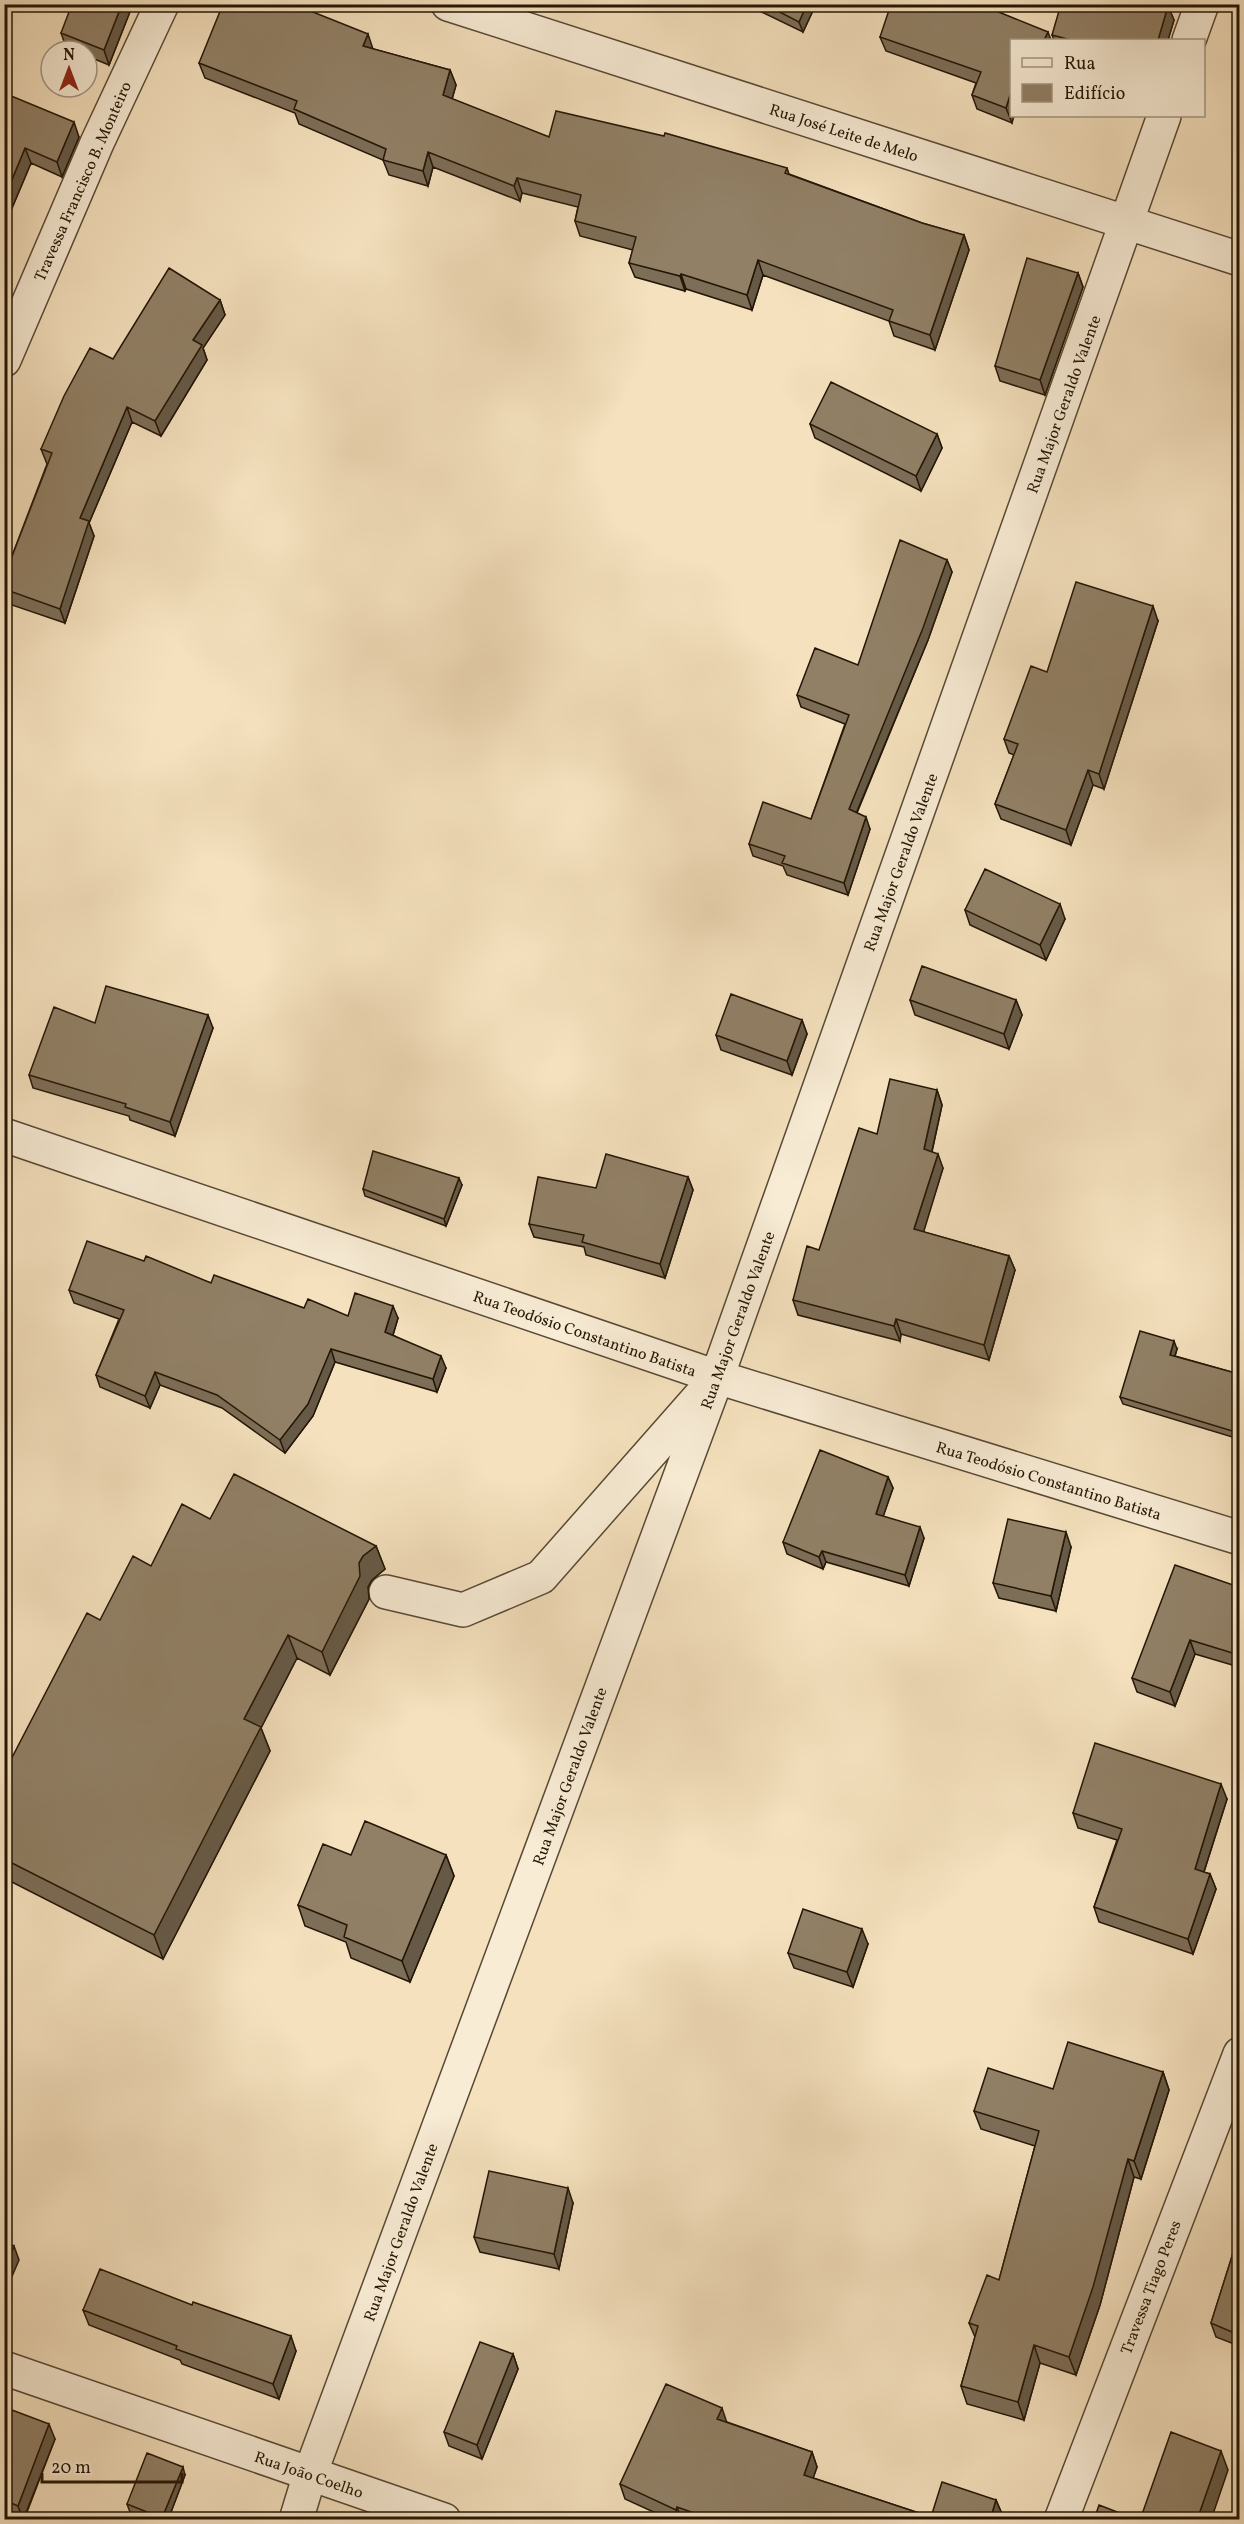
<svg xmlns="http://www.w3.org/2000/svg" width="1244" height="2524" viewBox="0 0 1244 2524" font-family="Vollkorn,serif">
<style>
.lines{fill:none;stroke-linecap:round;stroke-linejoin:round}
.street-casing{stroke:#584934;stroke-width:36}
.street{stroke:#f8ecd5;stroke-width:33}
.wall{fill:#7d6e58;stroke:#241606;stroke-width:1.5}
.shaded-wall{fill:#665a47;stroke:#241606;stroke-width:1.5}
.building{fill:#918066;stroke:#241606;stroke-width:1.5}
.labels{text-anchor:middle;stroke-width:6;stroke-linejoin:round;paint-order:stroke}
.street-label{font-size:16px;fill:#241606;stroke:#f8ecd5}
</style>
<rect width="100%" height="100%" fill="#f5e1be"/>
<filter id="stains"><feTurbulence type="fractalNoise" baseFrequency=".00333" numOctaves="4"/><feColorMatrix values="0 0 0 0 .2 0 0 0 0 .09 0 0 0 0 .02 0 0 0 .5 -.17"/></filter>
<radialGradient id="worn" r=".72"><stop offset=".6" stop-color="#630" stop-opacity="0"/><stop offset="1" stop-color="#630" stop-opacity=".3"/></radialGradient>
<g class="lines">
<g class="street-casing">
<path id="street" d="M448 4 1240 259
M1189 40 1202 4
M4 360 97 143 162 4
M4 1135 717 1377 1240 1538
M386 1592 463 1610 541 1577 704 1392
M4 2368 444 2520
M296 2520 310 2474 717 1377 1164 116
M1061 2520 1240 2054"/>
</g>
<use href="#street" class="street"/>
</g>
<path class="wall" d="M133 4 109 65 87 56V51H75L66 47 61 33Z
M745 4H816L803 32Z
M1168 6 1174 20 1168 40H1054L1052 35Z
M880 37 1011 40 1012 123 977 109 972 95 976 83 886 51Z
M373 49 450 70 456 85 452 99 549 137 787 168 789 174 922 223 964 235 969 250 935 350 894 336 889 321 763 275 752 310 686 289 685 291 635 277 629 263 633 250 580 236 575 221 578 207 522 193 520 201 433 167 428 186 389 175 383 160 299 124 295 113 205 78 199 63Z
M4 93 79 137 62 177 31 163 12 208 4 205Z
M1078 273 1083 287 1045 395 1000 381 995 366Z
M220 300 225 315 203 348 207 360 161 436 132 422 89 523 94 536 65 623 6 603 4 599V577L47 464 41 449Z
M810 424 937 434 942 448 921 491 815 438Z
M947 560 952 572 928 640 857 813 870 829 848 895 787 875 783 866 753 856 749 844 811 819 845 724 801 707 797 695 858 665Z
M1158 621 1104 789 1093 785 1071 845 1001 819 995 804 1014 755 1009 753 1004 739 1047 672Z
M965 910 1065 919 1046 960 970 925Z
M910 1000H1016L1022 1015 1009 1049 915 1015Z
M802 1020 807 1034 792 1075 721 1050 716 1035Z
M95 1023 213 1028 175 1136 130 1120 129 1116 33 1088 29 1075Z
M937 1090 942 1105 932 1152 943 1168 923 1232 1009 1256 1015 1270 989 1360 901 1334 900 1341 798 1315 793 1300 819 1250 877 1134Z
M688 1177 693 1190 665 1278 586 1255 584 1247 534 1237 529 1224 596 1188Z
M462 1185 446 1226 365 1196 363 1189Z
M144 1261 211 1283 304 1308 348 1316 398 1318 393 1335 446 1368 437 1392 335 1362 313 1416 285 1453 222 1408 160 1385 150 1408 100 1387 96 1375 119 1319 74 1303 69 1290Z
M1177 1349 1175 1356 1239 1374V1439L1123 1404 1120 1397Z
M888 1477 893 1488 883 1516 924 1538 909 1586 826 1562 823 1569 787 1554 783 1542Z
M210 1519 376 1546 385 1569 372 1580 368 1587 369 1599 330 1675 297 1658 261 1728 270 1751 163 1959 4 1878V1773L100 1620Z
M1071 1547 1056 1611 999 1598 993 1583Z
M1239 1587V1667L1195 1654 1175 1706 1137 1692 1132 1678Z
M1227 1799 1204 1872 1210 1874 1216 1889 1193 1954 1099 1922 1094 1907 1117 1840 1078 1828 1073 1813Z
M446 1855 454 1876 410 1982 351 1958 346 1942 305 1926 298 1905Z
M868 1944 853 1987 794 1968 788 1953Z
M1163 2072 1169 2090 1141 2179 1134 2177 1100 2305 1076 2375 1040 2363 1024 2420 967 2404 961 2386 975 2337 969 2323 999 2280 1035 2146 981 2129 974 2111 1053 2089Z
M573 2203 559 2269 480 2252 474 2237Z
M1239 2234V2346L1216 2337 1211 2323Z
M83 2310 296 2351 279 2399 182 2364 180 2360 89 2325Z
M513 2354 518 2369 482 2459 449 2446 444 2432Z
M4 2407 55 2439 24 2520 4 2513Z
M727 2422 812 2452 817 2467 813 2478 931 2517 996 2500 1002 2514 1000 2520H671L625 2499 620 2484Z
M185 2475 168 2520H149L130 2512 127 2504Z"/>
<path class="shaded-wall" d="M122 4H133L109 65 104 50Z
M807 4H816L803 32 799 22Z
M1168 6 1174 20 1168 40H1158Z
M1048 32 1051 40H1044Z
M368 34 373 49 363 46Z
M450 70 456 85 449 110 443 95Z
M1011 92V116H1014L1012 123 1006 108Z
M74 122 79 137 62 177 57 162Z
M25 148 31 163 12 208 6 194Z
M428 152 433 167 428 186 423 171Z
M517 178 522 193 520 201 514 186Z
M964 235 969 250 935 350 930 335Z
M758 260 763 275 752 310 747 295Z
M1078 273 1083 287 1045 395 1040 380Z
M681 274 686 289 685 291 680 276Z
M220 300 225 315 203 348 207 360 161 436 155 421 193 340Z
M127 407 132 422 89 523 94 536 65 623 60 609 80 518Z
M937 434 942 448 921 491 916 476Z
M947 560 952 572 928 640 853 821 849 809Z
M1153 606 1158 621 1104 789 1099 774Z
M1088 770 1093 785 1071 845 1066 830Z
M866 817 870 829 848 895 844 883Z
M1060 904 1065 919 1046 960 1040 945Z
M1016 1000 1022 1015 1009 1049 1004 1034Z
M208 1015 213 1028 175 1136 170 1122Z
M802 1020 807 1034 792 1075 787 1061Z
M937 1090 942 1105 929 1164 924 1149Z
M938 1154 943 1168 920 1244 914 1229Z
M688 1177 693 1190 665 1278 660 1264Z
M459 1178 462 1185 446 1226 444 1219Z
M1009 1256 1015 1270 989 1360 984 1345Z
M393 1306 398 1318 390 1345 385 1332Z
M896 1319 901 1334 900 1341 894 1326Z
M1174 1341 1177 1349 1173 1362 1170 1355Z
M331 1349 335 1362 313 1416 285 1453 280 1440Z
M441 1356 446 1368 437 1392 433 1379Z
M155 1372 160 1385 150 1408 145 1396Z
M888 1477 893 1488 880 1526 876 1514Z
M920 1527 924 1538 909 1586 905 1575Z
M1066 1532 1071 1547 1056 1611 1051 1596Z
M376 1546 385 1569 372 1580 368 1587 369 1599 330 1675 322 1652 359 1563 363 1556Z
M822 1551 826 1562 823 1569 819 1557Z
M288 1635 297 1658 261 1728 270 1751 163 1959 154 1935 244 1719Z
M1190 1640 1195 1654 1175 1706 1170 1692Z
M1221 1784 1227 1799 1200 1884 1195 1869Z
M446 1855 454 1876 410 1982 402 1961Z
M1210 1874 1216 1889 1193 1954 1188 1939Z
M862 1929 868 1944 853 1987 847 1972Z
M1163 2072 1169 2090 1141 2179 1134 2161Z
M1128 2159 1134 2177 1100 2305 1076 2375 1069 2357Z
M568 2188 573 2203 559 2269 554 2254Z
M14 2246 19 2260 4 2295V2269Z
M291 2336 296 2351 279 2399 273 2384Z
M1034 2345 1040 2363 1024 2420 1018 2402Z
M513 2354 518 2369 482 2459 477 2445Z
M722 2408 727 2423 717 2419Z
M49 2424 55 2439 23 2520 18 2506Z
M1221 2451 1228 2470 1211 2520H1197Z
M812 2452 817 2467 809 2490 804 2475Z
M183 2467 185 2475 168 2520H163L162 2518Z
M996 2500 1002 2514 1000 2520H990Z
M677 2507 682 2520H680L676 2510Z"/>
<path class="building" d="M72 4H122L104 50 61 33Z
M223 4H293L368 34 363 46 450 70 443 95 549 137 556 111 664 136 665 133 787 168 785 173 922 223 964 235 930 335 889 321 893 310 758 260 747 295 681 274 680 276 629 263 636 237 575 221 581 195 517 178 514 186 428 152 423 171 383 160 386 149 294 109 297 101 199 63Z
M764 4H807L799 22Z
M891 4H979L1048 32 1044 40H1011V92L1006 108 972 95 981 72 880 37Z
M1061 4H1165L1168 6 1158 40H1071L1052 35Z
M4 93 74 122 57 162 25 148 6 194 4 193Z
M1027 258 1078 273 1040 380 995 366Z
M169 268 220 300 193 340 202 345 155 421 127 407 80 518 89 521 60 609 4 589V577L52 453 41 449 64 396 90 348 113 359Z
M831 382 937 434 916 476 810 424Z
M900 540 947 560 923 628 849 809 866 817 844 883 782 863 785 856 749 844 763 802 811 819 849 715 797 695 815 648 858 665Z
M1076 582 1153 606 1099 774 1088 770 1066 830 995 804 1018 744 1004 739 1031 666 1047 672Z
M985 869 1060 904 1040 945 965 910Z
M922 966 1016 1000 1004 1034 910 1000Z
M106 986 208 1015 170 1122 125 1107 126 1104 29 1075 54 1007 95 1023Z
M731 994 802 1020 787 1061 716 1035Z
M890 1079 937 1090 924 1149 938 1154 914 1229 1009 1256 984 1345 896 1319 894 1326 793 1300 807 1246 819 1250 859 1128 877 1134Z
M373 1151 459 1178 444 1219 363 1189Z
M606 1154 688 1177 660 1264 582 1242 584 1235 529 1224 538 1177 596 1188Z
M87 1241 144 1261 146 1256 211 1283 214 1275 304 1308 308 1299 348 1316 355 1293 393 1306 385 1332 441 1356 433 1379 331 1349 308 1404 280 1440 217 1395 155 1372 145 1396 96 1375 124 1310 69 1290Z
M1140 1331 1174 1341 1170 1355 1239 1374V1433L1120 1397Z
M820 1450 888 1477 876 1514 920 1527 905 1575 822 1551 819 1557 783 1542Z
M234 1474 376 1546 363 1556 359 1563 360 1576 322 1652 288 1635 244 1719 261 1727 154 1935 4 1859V1773L87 1613 100 1620 133 1556 151 1566 182 1504 210 1519Z
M1008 1519 1066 1532 1051 1596 993 1583Z
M1175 1565 1239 1587V1593L1237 1602 1239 1603V1655L1190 1640 1170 1692 1132 1678Z
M1095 1743 1221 1784 1195 1869 1210 1874 1188 1939 1094 1907 1122 1829 1073 1813Z
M365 1821 446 1855 402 1961 344 1937 347 1925 298 1905 323 1844 351 1855Z
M803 1909 862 1929 847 1972 788 1953Z
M1068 2042 1163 2072 1134 2161 1128 2159 1093 2287 1069 2357 1034 2345 1018 2402 961 2386 978 2326 969 2323 987 2275 999 2280 1039 2131 974 2111 988 2068 1053 2089Z
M489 2171 568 2188 554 2254 474 2237Z
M1239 2234V2335L1211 2323Z
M4 2242 14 2246 4 2269Z
M100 2269 192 2305 193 2302 291 2336 273 2384 176 2349 177 2346 83 2310Z
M480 2342 513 2354 477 2445 444 2432Z
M666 2384 722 2408 717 2419 812 2452 804 2475 931 2517 942 2482 996 2500 990 2520H714L677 2507 676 2510 620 2484Z
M4 2407 49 2424 18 2506 4 2500Z
M1171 2432 1221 2451 1197 2520H1140Z
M147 2453 183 2467 162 2518 127 2504Z
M1099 2505 1138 2520H1094Z"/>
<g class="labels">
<g class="street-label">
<text transform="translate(844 132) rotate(18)" y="6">Rua José Leite de Melo</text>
<text transform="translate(82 181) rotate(-66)" y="6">Travessa Francisco B. Monteiro</text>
<text transform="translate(1063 404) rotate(-70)" y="6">Rua Major Geraldo Valente</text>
<text transform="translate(900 862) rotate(-70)" y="6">Rua Major Geraldo Valente</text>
<text transform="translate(737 1320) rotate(-70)" y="6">Rua Major Geraldo Valente</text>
<text transform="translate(585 1333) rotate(19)" y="6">Rua Teodósio Constantino Batista</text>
<text transform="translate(1049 1480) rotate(17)" y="6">Rua Teodósio Constantino Batista</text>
<text transform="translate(569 1776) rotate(-70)" y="6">Rua Major Geraldo Valente</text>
<text transform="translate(400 2232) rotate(-70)" y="6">Rua Major Geraldo Valente</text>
<text transform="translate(1150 2287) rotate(-69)" y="6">Travessa Tiago Peres</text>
<text transform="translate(309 2474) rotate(19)" y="6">Rua João Coelho</text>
</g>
</g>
<rect width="1244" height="2524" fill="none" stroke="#f5e1be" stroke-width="24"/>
<rect x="6" y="6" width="1232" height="2512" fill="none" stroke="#241606" stroke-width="3"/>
<rect x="12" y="12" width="1220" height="2500" fill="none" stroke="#241606" stroke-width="1.5"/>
<rect x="1010" y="39" width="195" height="78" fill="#f8ecd5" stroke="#a39682" stroke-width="1.5"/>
<rect x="1022" y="58" width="30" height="9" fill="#f8ecd5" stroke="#a39682" stroke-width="1.5"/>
<text x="1064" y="69" font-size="18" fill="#241606">Rua</text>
<rect x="1022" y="84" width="30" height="18" fill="#918066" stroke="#a39682" stroke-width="1.5"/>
<text x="1064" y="99" font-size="18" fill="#241606">Edifício</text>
<g transform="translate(69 69)"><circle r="28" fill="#f8ecd5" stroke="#a39682" stroke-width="1.5"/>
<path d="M0-4.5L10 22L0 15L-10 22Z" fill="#8f2418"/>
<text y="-9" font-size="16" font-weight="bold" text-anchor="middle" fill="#241606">N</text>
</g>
<path d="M42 2473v9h140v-9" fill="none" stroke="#241606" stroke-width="3"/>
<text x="51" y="2473" font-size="18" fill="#241606" stroke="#f8ecd5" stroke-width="4.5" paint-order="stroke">20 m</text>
<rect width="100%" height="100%" filter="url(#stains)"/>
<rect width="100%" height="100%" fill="url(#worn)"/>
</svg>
